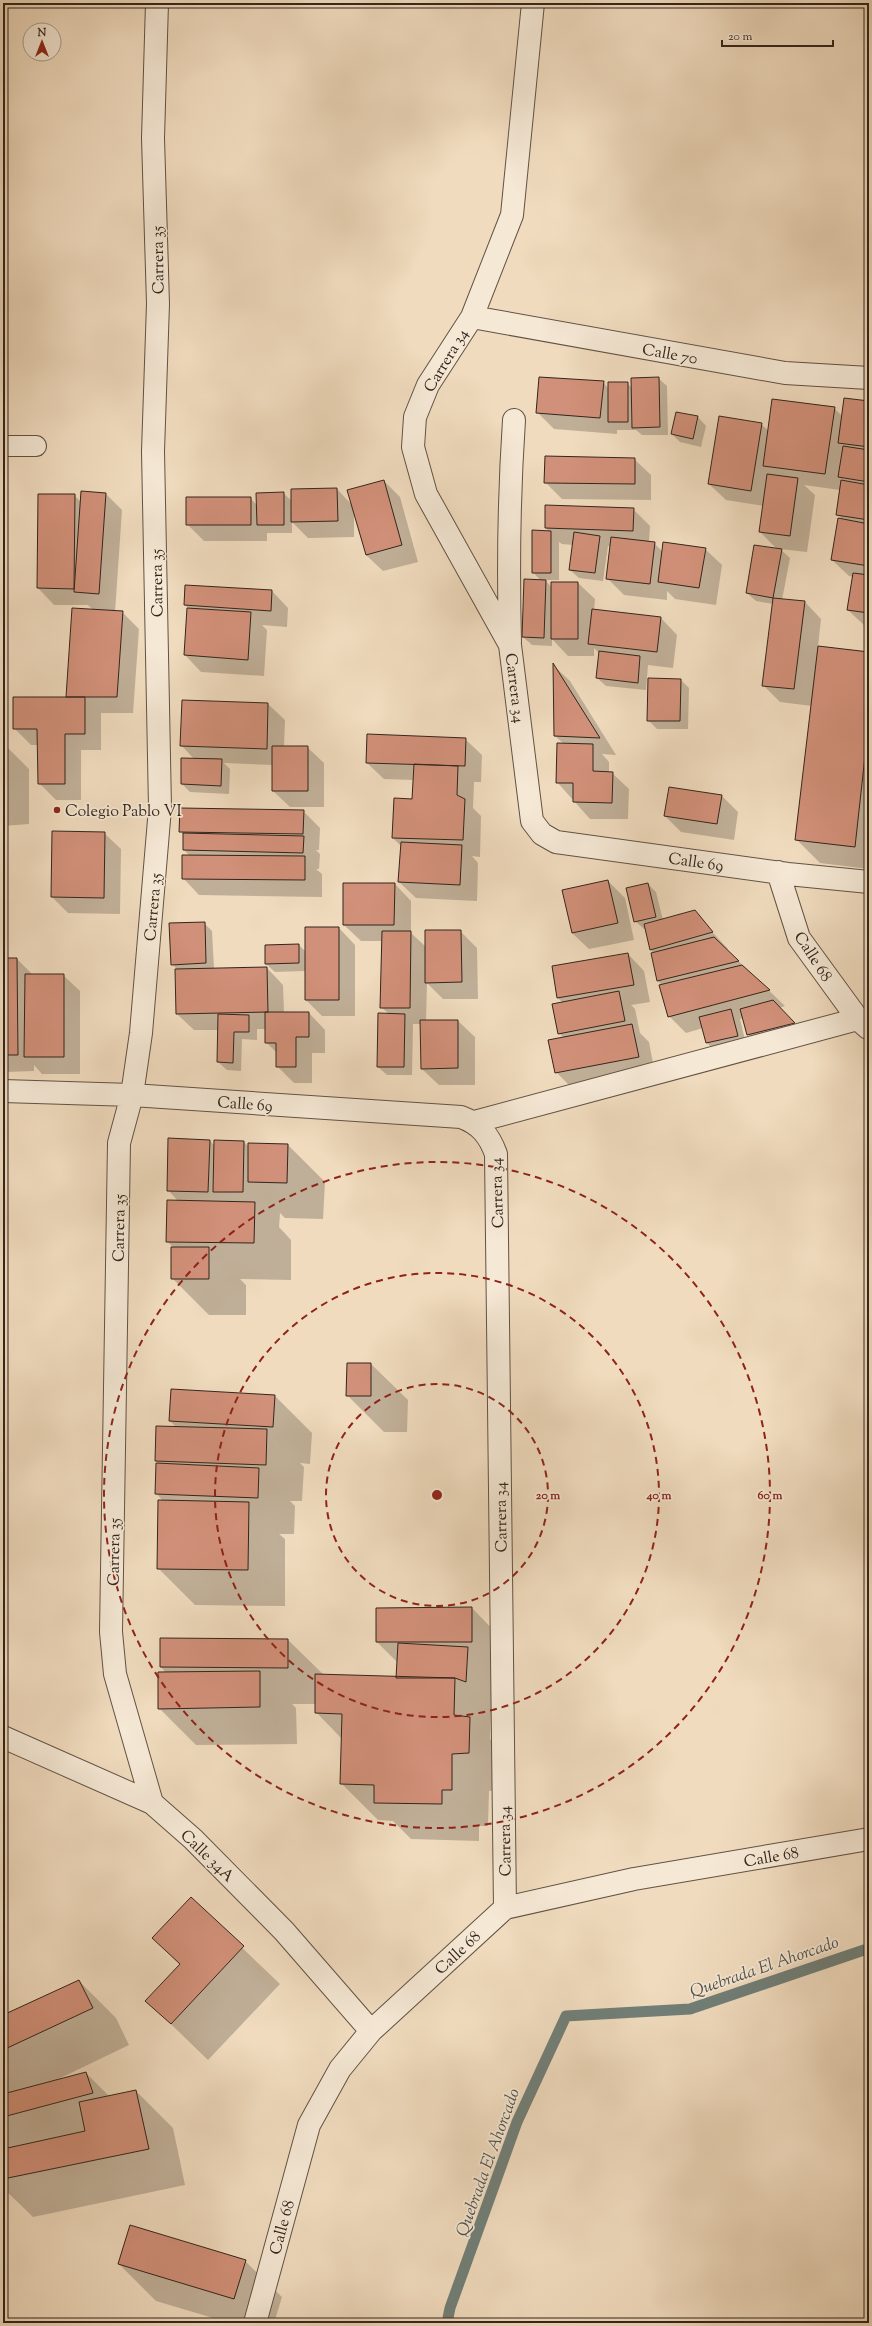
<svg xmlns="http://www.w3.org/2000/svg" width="872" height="2326" viewBox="0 0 872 2326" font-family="'Sorts Mill Goudy',serif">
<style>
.shadow{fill:#0003}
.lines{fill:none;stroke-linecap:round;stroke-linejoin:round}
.stream{stroke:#717f78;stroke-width:11}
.building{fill:#d19079;stroke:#33251b}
.lane-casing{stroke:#625244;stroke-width:22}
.street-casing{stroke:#625244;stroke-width:24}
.lane{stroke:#f5e8d5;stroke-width:20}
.street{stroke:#f5e8d5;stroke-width:22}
.ring{fill:none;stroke:#8f2418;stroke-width:2;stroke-dasharray:7 5}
.poi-dot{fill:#8f2418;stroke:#f5e8d5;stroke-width:1.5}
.labels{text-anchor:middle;stroke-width:3.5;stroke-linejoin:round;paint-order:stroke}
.street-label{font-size:16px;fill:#33251b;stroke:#f5e8d5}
.poi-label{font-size:16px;fill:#33251b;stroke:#f5e8d5;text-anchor:start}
.water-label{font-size:17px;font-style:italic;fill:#52524a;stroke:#f5e8d5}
.centre{fill:#8f2418;stroke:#f5e8d5;stroke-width:2}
.ring-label{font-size:12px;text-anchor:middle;font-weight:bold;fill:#8f2418;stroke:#f5e8d5;stroke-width:3.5;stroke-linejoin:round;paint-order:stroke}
</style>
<rect width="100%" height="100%" fill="#f0dbbe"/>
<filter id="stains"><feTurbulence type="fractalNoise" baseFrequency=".005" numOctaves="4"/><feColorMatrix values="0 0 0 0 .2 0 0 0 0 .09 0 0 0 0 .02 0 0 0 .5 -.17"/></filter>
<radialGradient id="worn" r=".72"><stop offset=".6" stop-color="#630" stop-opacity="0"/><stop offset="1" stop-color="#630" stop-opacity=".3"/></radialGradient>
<path class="shadow" d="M658 378 667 386 668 435H642L636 430H617V434L554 429 537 412 603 382 609 389 627 383 632 388Z
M869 402V627L865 626 848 610 853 577 849 576 832 560 843 520 837 514 840 490 804 485 815 495 807 552 780 549 790 558 782 600 805 602 821 619 818 647 869 653V869L820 863 796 839 812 706 780 702 763 685 773 604 756 601 747 593 778 550 760 532 764 506 726 500 709 484 761 424 769 431 834 408 842 416Z
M677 413 698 417 706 426 701 447 680 442 672 434Z
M634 459 651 475V500L562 499 545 482Z
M384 481 400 497 418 562 383 571 366 555 354 512V537L308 538 292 522V533H267V541H204L187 524 250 498 257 505 283 493 292 501 337 489 352 505Z
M106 494 122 510 115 612H122L139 629 133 713H101V750H81V800H56L39 783 38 745H31L14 728 66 698 93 610 88 605H54L38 588 39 495H74L81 502Z
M633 509 650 526 649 542 654 543 663 552 705 549 722 565 716 605 675 599 667 591V600L624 595 607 578 611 546H608L603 581 579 578 570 570 573 545 562 544 559 542V580H545L552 588 578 583 595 599 594 611 661 618 677 635 673 668 648 665 646 690 606 686 597 678 600 654 594 648V656H568L552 639V646L532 645 523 637 541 581 533 572 549 532 546 528Z
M272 591 288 608 287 627 262 625 267 630 264 676 201 672 185 655 188 608 185 605Z
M554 666 570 681 616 755 602 754 609 762V772L612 773 629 789 628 819H590L557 782 564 744 555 736Z
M681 680 689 688 688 729H657L648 720Z
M183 701 268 704 285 720 284 747H307L324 763V807H290L273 791V765L224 763 230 769 229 794 190 792 182 784V759L195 760 181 745Z
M465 739 482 755 481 782H474L473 808 481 816 480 857 472 856 478 863 477 901 416 898 399 882 401 846 393 838 413 800 414 780 384 779 367 763Z
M3 743 29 769V824L3 826Z
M722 796 738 812 734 840 681 832 665 816Z
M303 811 320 828 319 850H316L320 854 319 869H316L322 874V897L199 895 183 878 190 856 184 850V835L180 831Z
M104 833 121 849 120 914 68 913 52 897Z
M608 881 625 898 634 940 589 949 572 933Z
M395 884 411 901V933L426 947 460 931 477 948 478 999H443L427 983 426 1021H458L475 1037V1085H439L422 1069 421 1024H413L412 1075H387L378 1067 389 1014 381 1007 382 941H361L344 925Z
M648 884 656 892 663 920 694 912 728 949H726L785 1006 779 1008 802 1031 756 1042 748 1034 743 1018 740 1019 746 1044 715 1051 707 1043 703 1028 686 1033 669 1016 662 985 658 981 654 954 651 950 646 929H644L635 921Z
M204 923 212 931 214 969 267 968 283 985 284 1013H309L325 1030V1053H312V1083H294L277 1066V1053L266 1042V1029H257V1040L242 1039 241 1071 227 1070 218 1062 219 1030H194L177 1014 176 968 172 964Z
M339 928 355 945V1016H322L306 1000V971L275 972 266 964 299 945 306 952Z
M628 954 644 971 650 1002 631 1005 635 1009 640 1033 649 1042 655 1074 573 1089 556 1072 564 1038 559 1033 563 1003 558 998 553 967Z
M3 959H17L33 975H63L80 991V1074H42L34 1065V1071L6 1072 3 1068Z
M210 1141 215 1146V1141L244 1142 249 1147 288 1145 325 1182 323 1219 285 1218 280 1213 279 1227 291 1240V1280L240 1279 246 1285V1315H209L172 1278 174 1248 167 1241 179 1202 168 1190Z
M371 1364 408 1400 407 1432H384L347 1395Z
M275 1396 312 1433 310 1464 300 1463 304 1467 302 1501H290L295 1506 294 1534H279L285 1539V1606L195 1605 158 1568 163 1501 156 1493 160 1465 156 1461 177 1428 170 1421Z
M472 1608 508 1645 503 1718 491 1714 490 1739 507 1755 505 1790 489 1791 488 1826H479V1841L411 1839 393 1821 378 1820 341 1783 342 1739 316 1712V1704H292L296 1708 297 1744 196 1745 159 1708 166 1673 161 1667V1639L288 1640 324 1675 397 1677 398 1663 377 1642Z
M191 1899 280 1984 208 2060 147 2001 180 1965 154 1938Z
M79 1981 116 2018 129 2045 52 2082 86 2073 110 2097 136 2091 173 2128 185 2185 33 2217 3 2188V2150L8 2149 3 2144V2016Z
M245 2261 282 2297 274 2323H230L156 2301 119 2264Z"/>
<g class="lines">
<path class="stream" d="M447 2323 450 2308 517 2122 566 2016 690 2009 864 1950 869 1951"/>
</g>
<path class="building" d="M539 377 604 381 600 418 536 413Z
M659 377 660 427 632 428 631 378Z
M608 382H628V422H608Z
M844 398 869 401V447L838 443Z
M772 399 835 407 825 474 763 466Z
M676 412 698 416 693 439 671 434Z
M719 416 762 423 751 491 708 484Z
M843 446 869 450V482L838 477Z
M545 456 635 458V484L544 483Z
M767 474 798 478 790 536 759 532Z
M384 480 402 545 366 555 347 490Z
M841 480 869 485V520L836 515Z
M337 488 338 521 291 522V489Z
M81 491 106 493 99 594 74 592Z
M284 492V525H257L256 493Z
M38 494H75L74 589 37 588Z
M186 497H251V525H186Z
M545 505 634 508 633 531 545 528Z
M838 518 869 524V566L831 560Z
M532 530 551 531V573H532Z
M574 532 600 536 595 573 569 570Z
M611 537 655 542 650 584 606 579Z
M663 542 706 548 699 588 658 582Z
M754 545 782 549 773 598 746 593Z
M853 573 869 575V613L847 610Z
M524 579 546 580 544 638 522 637Z
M551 582H578V639H551Z
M185 585 272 590 271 611 184 605Z
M773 598 805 601 794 689 762 686Z
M72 608 123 611 117 697H66Z
M187 608 251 612 248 660 184 655Z
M592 609 661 617 657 652 588 644Z
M818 646 869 652V720L855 847 795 840Z
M599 651 640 656 638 683 596 678Z
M553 663 600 738 554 736Z
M648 678 681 679 680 721H647Z
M13 697H85V734H65V784H38L37 729H13Z
M182 700 268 703 267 749 180 746Z
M367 734 466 738 465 766 366 763Z
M557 743 593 744V771L613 772 612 803 573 802V783H556Z
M272 746H308V791H272Z
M181 758 222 759 221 786 181 784Z
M414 764 458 766 457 795 465 799 463 840 392 838 394 798 412 799Z
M669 787 722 795 717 824 664 816Z
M180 808 304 810 303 834 179 832Z
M52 831 105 832 104 898 51 897Z
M183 833 304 836 303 853 183 850Z
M401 842 462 845 460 885 398 882Z
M182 855 305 856V880L182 879Z
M608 880 618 923 572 933 562 890Z
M343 883H395L394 925H343Z
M648 883 656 917 634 922 626 888Z
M695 910 713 932 650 950 644 924Z
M205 922 206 963 171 965 169 923Z
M305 927H339V1000H305Z
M425 930H461L462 982 425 983Z
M382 931H411L410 1008H380Z
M714 937 739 961 657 981 651 953Z
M299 944V963L265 964V945Z
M628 953 634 985 557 998 552 966Z
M3 958H17L18 1055H3Z
M742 965 770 990 668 1017 659 985Z
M267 967 268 1012 176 1014 175 969Z
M25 974H64V1057H24Z
M619 991 625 1021 558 1034 552 1004Z
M773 1000 795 1023 747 1035 740 1009Z
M731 1009 738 1036 706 1043 699 1017Z
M265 1012H309V1037H296V1067H276V1043H265Z
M378 1013 405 1014 404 1067H377Z
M218 1014 249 1015V1032H234L233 1063 217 1062Z
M420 1020H458V1068L421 1069Z
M632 1024 639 1057 555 1073 548 1040Z
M168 1138 210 1140 208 1192 167 1191Z
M214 1140 244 1141 243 1192H213Z
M248 1143 288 1144 287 1183 248 1182Z
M167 1200 255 1202 254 1243 166 1242Z
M171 1247H209V1279H171Z
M347 1363H371V1396H346Z
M171 1389 275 1395 273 1427 169 1421Z
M156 1426 267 1429 266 1465 155 1461Z
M156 1463 259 1468 258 1498 155 1494Z
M158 1500 249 1502 248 1570 157 1569Z
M472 1607V1642H376V1608Z
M160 1638 288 1639V1668L160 1667Z
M398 1643 468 1647 466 1682 455 1678H396Z
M260 1671V1707L158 1709V1672Z
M315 1674 455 1678 454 1715 470 1717 469 1753 452 1754V1790H442V1804L374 1803V1785L340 1784 342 1714 315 1713Z
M191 1897 244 1946 171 2024 145 2001 180 1964 152 1938Z
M79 1980 93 2008 3 2050V2015Z
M86 2072 93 2093 3 2117V2094Z
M136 2090 149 2149 3 2179V2149L85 2131 79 2102Z
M130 2225 246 2260 234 2299 118 2264Z"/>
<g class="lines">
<g class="lane-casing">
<path id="lane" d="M3 446H36"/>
</g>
<g class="street-casing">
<path id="street" d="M533 3 512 215 472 317 428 385 415 417 413 447 426 494 510 645 532 821 542 834 556 842 788 874 869 882
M472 317 785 373 869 378
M510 642C508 567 509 494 514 420
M778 872 799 938 858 1019 868 1028
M3 1091 132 1095 461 1117C480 1124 489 1135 496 1154L505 1908
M474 1122 858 1019
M3 1737 152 1803 193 1839 284 1931 371 2031
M152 1803 115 1674 111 1632 119 1143 132 1095 141 1033 160 808 153 451 158 304 153 138 157 3
M255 2323 309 2125 340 2069 371 2031 505 1908 634 1879 869 1839"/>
</g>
<use href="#lane" class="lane"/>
<use href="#street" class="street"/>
</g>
<g class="ring">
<circle cx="437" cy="1495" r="111"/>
<circle cx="437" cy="1495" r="222"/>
<circle cx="437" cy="1495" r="333"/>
</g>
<circle class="poi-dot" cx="57" cy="810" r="4"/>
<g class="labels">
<g class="street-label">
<text transform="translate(157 260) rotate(-91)" y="6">Carrera 35</text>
<text transform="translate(670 353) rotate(10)" y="6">Calle 70</text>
<text transform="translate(445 360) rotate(-59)" y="6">Carrera 34</text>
<text transform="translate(156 583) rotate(-91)" y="6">Carrera 35</text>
<text transform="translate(516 688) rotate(83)" y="6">Carrera 34</text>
<text transform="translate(696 861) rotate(8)" y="6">Calle 69</text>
<text transform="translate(152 907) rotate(-85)" y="6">Carrera 35</text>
<text transform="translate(814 956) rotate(57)" y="6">Calle 68</text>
<text transform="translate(245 1103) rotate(4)" y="6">Calle 69</text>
<text transform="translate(496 1193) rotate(-92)" y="6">Carrera 34</text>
<text transform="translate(118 1228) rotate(-89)" y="6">Carrera 35</text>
<text transform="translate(500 1517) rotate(-91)" y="6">Carrera 34</text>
<text transform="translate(113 1552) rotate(-89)" y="6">Carrera 35</text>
<text transform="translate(504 1841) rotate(-91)" y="6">Carrera 34</text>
<text transform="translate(208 1855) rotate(44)" y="6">Calle 34A</text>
<text transform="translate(771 1856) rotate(-10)" y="6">Calle 68</text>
<text transform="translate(457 1952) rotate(-43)" y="6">Calle 68</text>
<text transform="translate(281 2227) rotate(-75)" y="6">Calle 68</text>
</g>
<g class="poi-label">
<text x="65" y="816">Colegio Pablo VI</text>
</g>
<g class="water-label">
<text transform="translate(764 1966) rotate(-19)" y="6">Quebrada El Ahorcado</text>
<text transform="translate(487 2162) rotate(-70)" y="6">Quebrada El Ahorcado</text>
</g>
</g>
<circle cx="437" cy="1495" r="6" class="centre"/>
<g class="ring-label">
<text x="548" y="1499">20 m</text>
<text x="659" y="1499">40 m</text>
<text x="770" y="1499">60 m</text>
</g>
<rect width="872" height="2326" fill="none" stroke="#f0dbbe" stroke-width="16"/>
<rect x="4" y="4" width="864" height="2318" fill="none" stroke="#33251b" stroke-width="2"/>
<rect x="8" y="8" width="856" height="2310" fill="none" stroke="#33251b"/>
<g transform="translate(42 42)"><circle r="19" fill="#f5e8d5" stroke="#a79a8b"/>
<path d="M0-3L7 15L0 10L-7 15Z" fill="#8f2418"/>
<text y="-6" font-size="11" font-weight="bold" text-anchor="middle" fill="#33251b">N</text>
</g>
<path d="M722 40v6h111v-6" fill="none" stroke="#33251b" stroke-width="2"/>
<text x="728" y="40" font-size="12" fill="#33251b" stroke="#f5e8d5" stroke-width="3" paint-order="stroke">20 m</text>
<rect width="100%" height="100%" filter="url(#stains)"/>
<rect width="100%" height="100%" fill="url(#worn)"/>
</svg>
